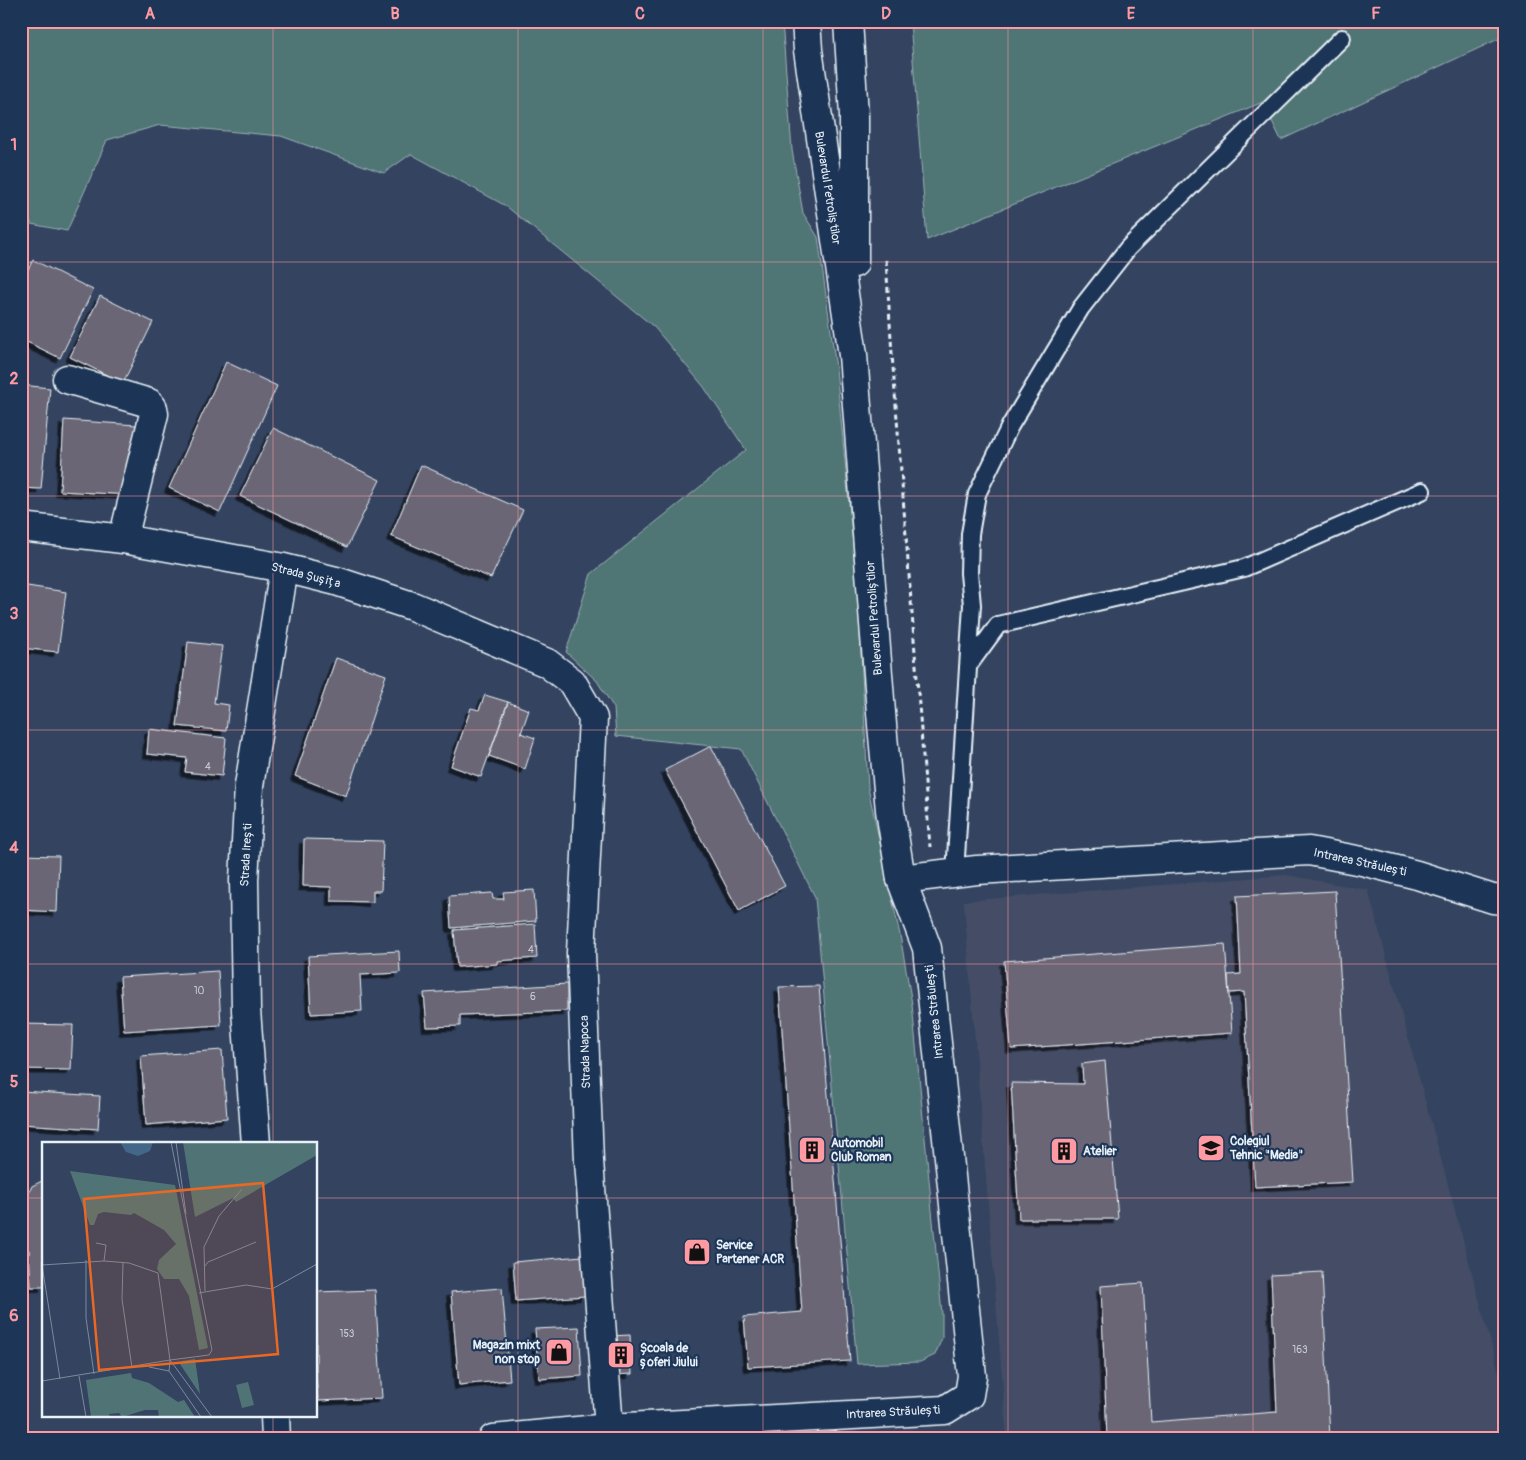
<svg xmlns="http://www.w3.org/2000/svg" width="1526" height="1460" viewBox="0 0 1526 1460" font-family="Pangolin,sans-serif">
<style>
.built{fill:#444e66}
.green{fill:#507475;stroke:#9cb2b6}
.building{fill:#6a6675;stroke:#e8f1f8;filter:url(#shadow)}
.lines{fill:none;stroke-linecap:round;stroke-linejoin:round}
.service-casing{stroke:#e8f1f8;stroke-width:20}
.minor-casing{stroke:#e8f1f8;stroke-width:31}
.tertiary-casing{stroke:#e8f1f8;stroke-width:31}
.secondary-casing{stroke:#e8f1f8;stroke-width:31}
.path{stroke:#e8f1f8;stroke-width:3;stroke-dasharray:5 4;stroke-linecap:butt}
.service{stroke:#1d3557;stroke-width:16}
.minor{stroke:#1d3557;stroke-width:28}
.tertiary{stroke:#1d3557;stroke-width:28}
.secondary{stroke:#1d3557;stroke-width:28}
.grid{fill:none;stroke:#ff9aa2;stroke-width:1;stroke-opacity:0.55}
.labels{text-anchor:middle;stroke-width:4.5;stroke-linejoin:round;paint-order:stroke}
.number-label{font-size:10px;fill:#c8ced7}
.street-label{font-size:12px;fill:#e8f1f8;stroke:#1d3557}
.poi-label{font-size:12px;font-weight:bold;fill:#e8f1f8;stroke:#1d3557;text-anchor:start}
.inset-road{fill:none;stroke:#7c899d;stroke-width:1}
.view{fill:#e86824;fill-opacity:0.15;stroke:#e86824;stroke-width:2.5}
.inset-edge{fill:none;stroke:#e8f1f8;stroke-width:2.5}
.neatline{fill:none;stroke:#ff9aa2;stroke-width:2}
.grid-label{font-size:16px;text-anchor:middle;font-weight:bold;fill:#ff9aa2}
</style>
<defs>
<filter id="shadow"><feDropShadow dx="-4.5" dy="4.5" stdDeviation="0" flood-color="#0009"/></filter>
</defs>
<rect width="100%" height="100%" fill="#344460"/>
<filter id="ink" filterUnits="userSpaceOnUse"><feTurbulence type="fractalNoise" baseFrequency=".02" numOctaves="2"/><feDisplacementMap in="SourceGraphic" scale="10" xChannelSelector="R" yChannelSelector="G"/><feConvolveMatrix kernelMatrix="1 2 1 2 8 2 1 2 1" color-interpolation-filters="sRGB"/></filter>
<g filter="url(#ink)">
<path class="built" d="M1286 875 1368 890 1505 1395V1439H1007L964 901Z"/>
<path class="green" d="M21 21H782L792 150 803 213 818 237 836 368 858 597 868 788 900 935 912 1004 942 1314V1338L935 1355 920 1362 857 1364 815 897 741 749 616 736 614 708 597 681 566 652 591 574 746 450 704 387 654 327 506 206 411 154 384 173 281 136 160 125 107 140 67 231 31 224 21 187Z
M910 21H1505V36L1281 140 1263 102 927 240Z"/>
<path class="building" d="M33 260 93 290 60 358 21 339V283Z
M100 296 153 322 123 383 70 357Z
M226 362 277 386 220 512 169 488Z
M21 385 50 388 41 489 21 488Z
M64 420 136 425 131 495 60 491Z
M273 428 380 480 347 547 240 496Z
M421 465 523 510 491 578 391 536Z
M21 585 66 592 58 652 21 648Z
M188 642 222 646 214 703 229 705 226 731 177 726Z
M336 658 386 675 346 796 295 776Z
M485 695 508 702 481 777 451 766 471 708 479 710Z
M508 702 529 710 521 733 535 738 525 769 489 756Z
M149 729 226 738 222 776 185 772 187 758 147 754Z
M711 746 785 886 739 911 665 770Z
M304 839 383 841 381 891H373V902L331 901V887L303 886Z
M21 855 59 856 57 912 21 910Z
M534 890 536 921 451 928 449 896 492 893 493 899H504L503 892Z
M1335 891 1353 1182 1255 1187 1244 992 1229 993 1228 975 1241 974 1237 896Z
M535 924 537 958 497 961V964L457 967 454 930Z
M1225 944 1232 1033 1011 1049 1004 961Z
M399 951 400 973 360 975 362 1011 311 1014 308 956Z
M218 971 221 1025 124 1031 120 977Z
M567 984V1011L460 1015V1026L427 1027 424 993Z
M819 986 850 1361 748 1367 744 1317 802 1312 779 987Z
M21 1024 73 1025 71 1070 21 1069Z
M222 1050 227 1118 146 1125 141 1056Z
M1105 1061 1118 1219H1019L1011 1083 1083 1084 1082 1064Z
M21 1091 100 1096 98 1129 21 1124Z
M44 1180V1287H31L29 1250H21V1225L27 1224V1197L32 1186Z
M582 1256 585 1296 516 1301 513 1262Z
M1322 1272 1330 1439H1107L1101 1286 1143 1283 1151 1422 1277 1412 1271 1275Z
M502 1288 510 1380 459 1385 451 1292Z
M375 1290 382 1398 318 1401 316 1374V1292Z
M579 1327 582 1376 539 1379 535 1329Z
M630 1335 632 1374 613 1375 610 1336Z"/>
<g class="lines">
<g class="service-casing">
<path id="service" d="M968 666 998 625 1244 568 1422 491
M955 873 972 605 969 573 970 534 977 494 1010 426 1081 308 1128 248 1342 38"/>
</g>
<g class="minor-casing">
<path id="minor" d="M67 379 149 403 153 408 154 414 123 539
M21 527 123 539 284 568 336 581 412 606 547 663 572 682 593 718 581 953 589 1161 609 1428
M256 1144 246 1010 244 880 249 786 284 568
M275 1416 276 1439
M609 1428 945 1410 969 1395 972 1376 927 948 901 879 977 870 1309 851 1362 861 1417 875 1493 899 1505 900"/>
</g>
<g class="tertiary-casing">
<path id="tertiary" d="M806 21 808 50 853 355 882 725 890 810 901 879
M848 21 854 115V263"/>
</g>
<g class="secondary-casing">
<path id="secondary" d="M493 1439 609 1428 619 1439"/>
</g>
<path class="path" d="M886 260 892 354 930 847"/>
<use href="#service" class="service"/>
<use href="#minor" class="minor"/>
<use href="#tertiary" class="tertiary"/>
<use href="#secondary" class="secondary"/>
</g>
</g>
<path class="grid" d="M273 21V1144M518 21V1439M763 21V1439M1008 21V1439M1253 21V1439M21 262H1505M21 496H1505M21 730H1505M21 964H1505M21 1198H44M316 1198H1505M273 1416V1439"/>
<defs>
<g id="school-square" transform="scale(1.4375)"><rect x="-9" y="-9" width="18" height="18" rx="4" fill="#ff9aa2" stroke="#1d3557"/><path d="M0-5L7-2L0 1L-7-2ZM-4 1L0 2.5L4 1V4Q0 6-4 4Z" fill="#111"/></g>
<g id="building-square" transform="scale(1.4375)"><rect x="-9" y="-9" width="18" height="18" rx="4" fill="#ff9aa2" stroke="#1d3557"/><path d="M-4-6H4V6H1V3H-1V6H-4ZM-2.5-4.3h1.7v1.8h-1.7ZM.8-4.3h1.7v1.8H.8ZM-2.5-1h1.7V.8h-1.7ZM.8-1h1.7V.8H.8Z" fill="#111"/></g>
<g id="shop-square" transform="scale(1.4375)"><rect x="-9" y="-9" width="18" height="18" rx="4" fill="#ff9aa2" stroke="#1d3557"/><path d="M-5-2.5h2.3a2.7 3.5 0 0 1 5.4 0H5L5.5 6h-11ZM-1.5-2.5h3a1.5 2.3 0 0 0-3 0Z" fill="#111"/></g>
</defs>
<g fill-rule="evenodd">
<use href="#school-square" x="1211" y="1148"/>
<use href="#building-square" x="812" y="1150"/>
<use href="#building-square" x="1064" y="1151"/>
<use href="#shop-square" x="697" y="1252"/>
<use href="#shop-square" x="559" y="1352"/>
<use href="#building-square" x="621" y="1355"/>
</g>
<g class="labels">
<g class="number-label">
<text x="208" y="770">4</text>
<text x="531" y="953">4</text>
<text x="199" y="994">10</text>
<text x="533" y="1000">6</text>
<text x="347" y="1337">153</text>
<text x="1300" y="1353">163</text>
</g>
<g class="street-label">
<text transform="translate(828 188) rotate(81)" y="4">Bulevardul Petroliștilor</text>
<text transform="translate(306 575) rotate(14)" y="4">Strada Șușița</text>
<text transform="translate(874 618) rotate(-94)" y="4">Bulevardul Petroliștilor</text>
<text transform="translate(246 855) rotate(-87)" y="4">Strada Irești</text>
<text transform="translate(1360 862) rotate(12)" y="4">Intrarea Străulești</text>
<text transform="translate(934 1012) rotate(-96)" y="4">Intrarea Străulești</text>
<text transform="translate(585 1052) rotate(-92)" y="4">Strada Napoca</text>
<text transform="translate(893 1412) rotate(-3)" y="4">Intrarea Străulești</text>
</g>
<g class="poi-label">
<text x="1230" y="1145">Colegiul<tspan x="1230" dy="14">Tehnic "Media"</tspan></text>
<text x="831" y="1147">Automobil<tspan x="831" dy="14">Club Roman</tspan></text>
<text x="1083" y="1155">Atelier</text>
<text x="716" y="1249">Service<tspan x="716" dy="14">Partener ACR</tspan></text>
<text x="540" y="1349" text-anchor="end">Magazin mixt<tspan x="540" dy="14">non stop</tspan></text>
<text x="640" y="1352">Școala de<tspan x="640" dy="14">șoferi Jiului</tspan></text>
</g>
</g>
<g transform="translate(42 1142)">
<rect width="275" height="275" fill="#344460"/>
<path d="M141 0H275V13L194 60 191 56 153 75ZM28 29 133 43 166 206 157 208 147 154 137 137H122L115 127 117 118 134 102 122 88 92 71 89 73 62 70 56 72 52 83H48ZM153 217 158 252 138 222 140 219ZM89 231 90 236 107 241 136 260 142 258 153 275H117L116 268H103L80 275 77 271 67 272 68 275H49L44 238ZM206 240 212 263 200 266 194 243Z" fill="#507475"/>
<path d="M78 0H111L108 9 96 14 84 10Z" fill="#426789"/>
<path class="inset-road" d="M134 0 144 72M0 6V77M54 101 64 103 62 119M44 118V176L52 232M81 121 80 157 90 226M0 123 62 119 87 121 116 131 128 218 127 229M0 123 18 237M163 124 166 120 214 100M163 149 162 105 177 74 200 47M157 151 204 143 230 147 275 122M128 218 167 213 170 208 129 0M107 225 127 229 159 275M37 234 44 275M0 239 128 218 170 275"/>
<path class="view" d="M221 41 236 212 57 228 42 57Z"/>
<rect width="275" height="275" class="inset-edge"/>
</g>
<rect width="1526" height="1460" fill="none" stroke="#1d3557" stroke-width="55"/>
<rect x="28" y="28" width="1470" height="1404" class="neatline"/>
<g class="grid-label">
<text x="150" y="19">A</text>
<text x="395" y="19">B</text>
<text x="640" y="19">C</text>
<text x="886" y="19">D</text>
<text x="1131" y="19">E</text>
<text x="1376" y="19">F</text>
<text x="14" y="150">1</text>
<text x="14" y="384">2</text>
<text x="14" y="619">3</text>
<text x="14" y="853">4</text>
<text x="14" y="1087">5</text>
<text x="14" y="1321">6</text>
</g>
</svg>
